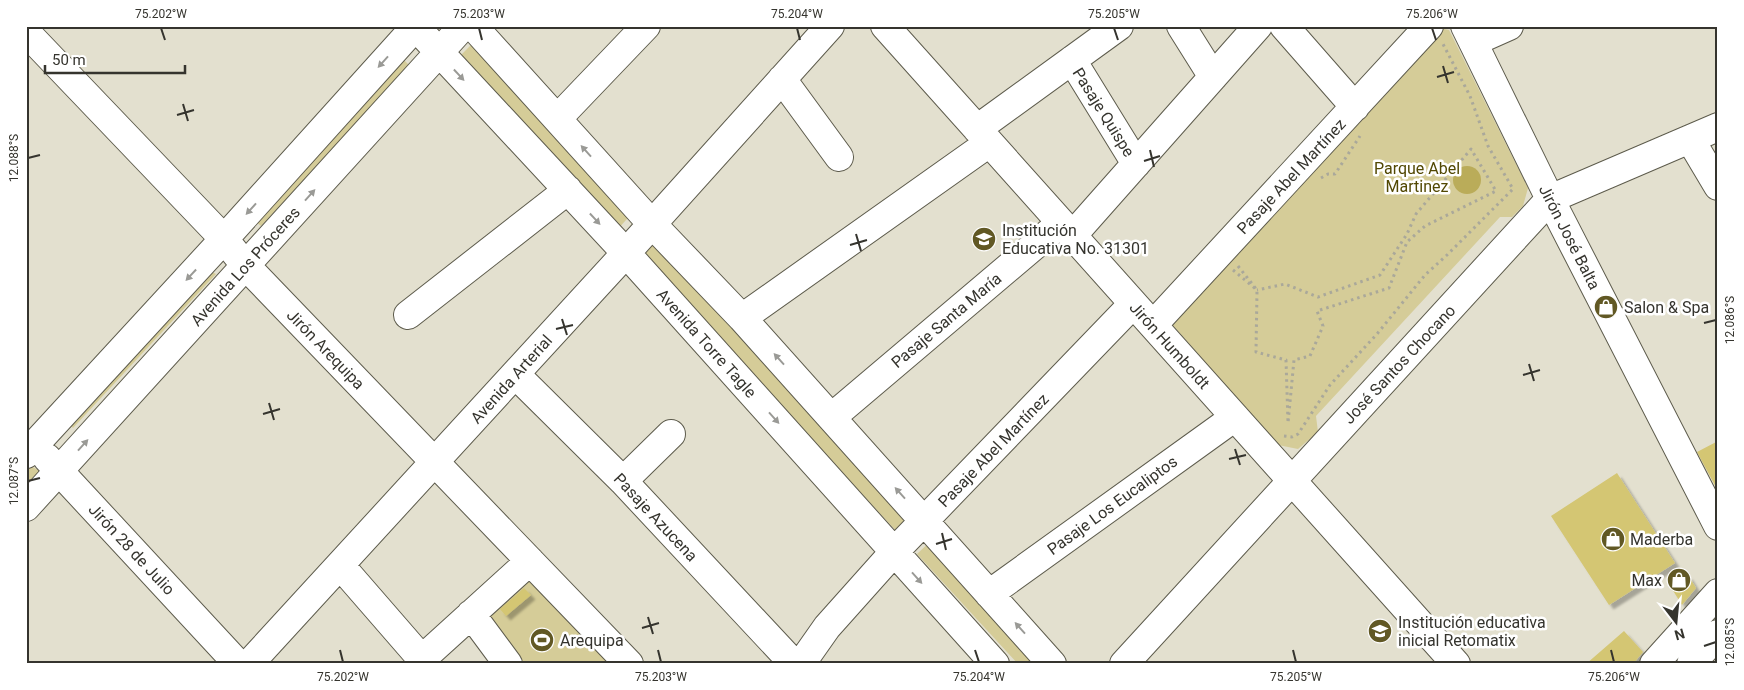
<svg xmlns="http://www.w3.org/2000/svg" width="1744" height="690" viewBox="0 0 1744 690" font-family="Roboto,sans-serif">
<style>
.green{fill:#d5cc98}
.water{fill:#baac59}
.building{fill:#d4c673;filter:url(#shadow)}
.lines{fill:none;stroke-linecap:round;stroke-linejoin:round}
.minor-casing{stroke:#5d5b4c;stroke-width:30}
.major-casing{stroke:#5d5b4c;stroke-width:30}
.path{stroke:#aaa89a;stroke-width:3;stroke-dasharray:2.5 4;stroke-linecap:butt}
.minor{stroke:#fff;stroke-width:28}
.major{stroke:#fff;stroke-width:28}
.oneway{fill:#9a9a96}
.ticks{fill:none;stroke:#35342e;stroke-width:2}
.labels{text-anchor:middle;stroke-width:5;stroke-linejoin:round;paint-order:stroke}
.street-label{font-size:16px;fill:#35342e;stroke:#fff}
.park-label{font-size:16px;fill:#524803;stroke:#fff}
.poi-label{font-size:16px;fill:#35342e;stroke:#fff;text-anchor:start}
.neatline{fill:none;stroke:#35342e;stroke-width:2}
.ticks-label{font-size:12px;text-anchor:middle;fill:#35342e}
</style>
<defs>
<filter id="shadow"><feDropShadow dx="4.5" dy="4.5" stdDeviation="1" flood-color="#0004"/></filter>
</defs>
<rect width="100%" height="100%" fill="#e3e0cf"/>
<path class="green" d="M1434 27 1449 30 1528 188 1523 206 1512 217H1500L1316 416 1318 432 1298 449 1278 445 1170 322Z
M476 40 634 211 618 229 459 57Z
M404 60 410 66 261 226 255 221Z
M656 235 915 516 897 532 638 251Z
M208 270 216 274 73 428 69 424Z
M31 466 40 471 26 486V472Z
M934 538 1045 664H1018L917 554Z
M528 578 610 664H515L478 617Z"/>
<path class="water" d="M1453 180a14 14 0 1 1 28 0a14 14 0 1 1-28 0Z"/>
<path class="building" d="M1718 441V491L1697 452Z
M1617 473 1675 563 1609 605 1551 516Z
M1688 575 1696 588 1682 605 1672 589Z
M524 588 531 595 506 616 500 609Z
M1624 631 1643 652 1633 664H1586Z"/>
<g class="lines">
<g class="minor-casing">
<path id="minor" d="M415 26 626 253 995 664
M473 26 652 224 742 318 1052 664
M885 26 1456 664
M1181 26 1213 77
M1284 26 1355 107
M1465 26 1550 199 1718 526
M26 32 224 239 245 265 629 664
M1473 42 1509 26
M1072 60 1136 164
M782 79 839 157
M557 119 646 26
M977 129 1119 26
M1690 139 1718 186
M1072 236 1258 26
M408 315 568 190
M742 318 989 143
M1153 325 1429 26
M515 374 623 481 794 664
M832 417 1061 223
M26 454 224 239 416 26
M47 458 238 664
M623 481 671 434
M26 507 463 26
M340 565 426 664
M989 594 1235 417
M471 614 508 664
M422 659 530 561
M249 664 626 253 830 26
M801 664 827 627 894 552 1133 304
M1124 664 1550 199 1718 127"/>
</g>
<g class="major-casing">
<path id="major" d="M1654 664 1718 593
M1691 664 1718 634"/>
</g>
<path class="path" d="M1321 178 1328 174H1335L1360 136
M1238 266 1257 290 1256 352 1286 360 1288 423 1294 360 1310 356 1323 326 1317 311 1389 288 1407 242 1425 226 1496 191 1471 149 1416 214 1407 234 1380 275 1318 297 1285 284 1257 290
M1233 270 1257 290
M1284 436 1292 437 1298 434 1330 385 1377 334 1425 275 1447 255 1513 189 1488 146 1470 96 1443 44"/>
<use href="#minor" class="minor"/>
<use href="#major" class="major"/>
</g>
<defs><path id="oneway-solid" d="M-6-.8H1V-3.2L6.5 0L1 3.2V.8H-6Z" transform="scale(1.25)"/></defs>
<g class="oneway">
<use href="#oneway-solid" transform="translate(383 62) rotate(132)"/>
<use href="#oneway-solid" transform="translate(459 75) rotate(47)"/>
<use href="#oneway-solid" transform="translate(586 151) rotate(-132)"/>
<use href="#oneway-solid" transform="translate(310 195) rotate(-48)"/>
<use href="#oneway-solid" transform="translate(251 209) rotate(132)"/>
<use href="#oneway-solid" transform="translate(595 219) rotate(47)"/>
<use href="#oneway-solid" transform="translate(191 275) rotate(133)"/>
<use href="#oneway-solid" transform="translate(779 359) rotate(-132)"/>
<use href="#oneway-solid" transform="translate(774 418) rotate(48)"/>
<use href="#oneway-solid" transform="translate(83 445) rotate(-48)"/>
<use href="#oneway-solid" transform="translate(900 493) rotate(-132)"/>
<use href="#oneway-solid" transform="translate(917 578) rotate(48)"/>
<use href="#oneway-solid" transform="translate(1020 628) rotate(-132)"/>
</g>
<path class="ticks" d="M161 28 165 40M479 28 482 40M797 28 800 40M1114 28 1118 40M1432 28 1436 40M1443 66 1448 83M1437 77 1454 72M183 104 188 121M177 115 194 110M1150 150 1154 167M28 158 40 155M1144 161 1160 156M856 234 861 251M850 245 867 240M562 319 567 335M1704 323 1716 320M556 329 573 325M1529 364 1534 381M1523 375 1540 370M269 403 274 420M263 414 280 409M1235 449 1240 465M1229 459 1246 455M28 481 40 478M942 533 946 550M936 544 952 539M648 617 653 634M642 628 659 623M1704 646 1716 642M340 650 343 662M658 650 661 662M975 650 979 662M1293 650 1296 662M1611 650 1614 662"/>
<defs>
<g id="school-disc" transform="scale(1.25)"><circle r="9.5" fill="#615824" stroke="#fff"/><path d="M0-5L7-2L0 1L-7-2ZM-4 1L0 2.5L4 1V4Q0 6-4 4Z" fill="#fff"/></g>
<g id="shop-disc" transform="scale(1.25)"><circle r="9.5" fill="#615824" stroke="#fff"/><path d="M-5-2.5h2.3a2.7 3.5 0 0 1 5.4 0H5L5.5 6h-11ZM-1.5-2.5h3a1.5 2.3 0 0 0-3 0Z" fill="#fff"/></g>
<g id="stadium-disc" transform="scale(1.25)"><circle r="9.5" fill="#615824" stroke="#fff"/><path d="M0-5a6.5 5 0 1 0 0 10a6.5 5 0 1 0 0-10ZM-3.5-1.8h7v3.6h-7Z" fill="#fff"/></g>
</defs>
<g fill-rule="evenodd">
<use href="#school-disc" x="984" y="239"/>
<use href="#shop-disc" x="1606" y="307"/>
<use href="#shop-disc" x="1613" y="539"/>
<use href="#shop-disc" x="1679" y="580"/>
<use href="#school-disc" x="1380" y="631"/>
<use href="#stadium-disc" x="542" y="640"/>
</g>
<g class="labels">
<g class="street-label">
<text transform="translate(1104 112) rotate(58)" y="6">Pasaje Quispe</text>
<text transform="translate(1291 176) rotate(-47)" y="6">Pasaje Abel Martínez</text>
<text transform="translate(1570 237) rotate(63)" y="6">Jirón José Balta</text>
<text transform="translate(245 266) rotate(-48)" y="6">Avenida Los Próceres</text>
<text transform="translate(946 320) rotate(-40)" y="6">Pasaje Santa María</text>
<text transform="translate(707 343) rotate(48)" y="6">Avenida Torre Tagle</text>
<text transform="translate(1170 345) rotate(48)" y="6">Jirón Humboldt</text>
<text transform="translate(326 349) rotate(46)" y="6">Jirón Arequipa</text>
<text transform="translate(1399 364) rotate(-47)" y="6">José Santos Chocano</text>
<text transform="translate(511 379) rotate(-48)" y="6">Avenida Arterial</text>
<text transform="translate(993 450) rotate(-46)" y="6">Pasaje Abel Martínez</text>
<text transform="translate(1112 505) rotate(-36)" y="6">Pasaje Los Eucaliptos</text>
<text transform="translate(656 517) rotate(47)" y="6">Pasaje Azucena</text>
<text transform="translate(132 549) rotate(47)" y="6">Jirón 28 de Julio</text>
</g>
<g class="park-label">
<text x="1417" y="174">Parque Abel<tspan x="1417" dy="18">Martinez</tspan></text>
</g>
<g class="poi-label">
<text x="1002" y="236">Institución<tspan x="1002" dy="18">Educativa No. 31301</tspan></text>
<text x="1624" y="313">Salon &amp; Spa</text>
<text x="1630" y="545">Maderba</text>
<text x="1662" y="586" text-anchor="end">Max</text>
<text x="1398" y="628">Institución educativa<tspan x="1398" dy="18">inicial Retomatix</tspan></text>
<text x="560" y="646">Arequipa</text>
</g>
</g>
<rect width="1744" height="690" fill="none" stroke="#ffffff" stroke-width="55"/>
<g transform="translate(1676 622) rotate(164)" stroke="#ffffff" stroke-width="4" paint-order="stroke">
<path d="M0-4L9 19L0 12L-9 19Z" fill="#35342e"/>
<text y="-8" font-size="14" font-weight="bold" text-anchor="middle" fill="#35342e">N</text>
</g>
<path d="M45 65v8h140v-8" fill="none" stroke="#35342e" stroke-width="2.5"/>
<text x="52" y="65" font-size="15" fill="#35342e" stroke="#ffffff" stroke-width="4" paint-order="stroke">50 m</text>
<rect x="28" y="28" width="1688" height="634" class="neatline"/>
<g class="ticks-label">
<text x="161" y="18">75.202°W</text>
<text x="479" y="18">75.203°W</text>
<text x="797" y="18">75.204°W</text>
<text x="1114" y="18">75.205°W</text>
<text x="1432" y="18">75.206°W</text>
<text transform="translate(14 158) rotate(-90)" y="4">12.088°S</text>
<text transform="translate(1730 320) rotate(-90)" y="4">12.086°S</text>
<text transform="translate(14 481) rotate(-90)" y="4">12.087°S</text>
<text transform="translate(1730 642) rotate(-90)" y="4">12.085°S</text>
<text x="343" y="681">75.202°W</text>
<text x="661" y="681">75.203°W</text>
<text x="979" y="681">75.204°W</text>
<text x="1296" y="681">75.205°W</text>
<text x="1614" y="681">75.206°W</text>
</g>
</svg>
